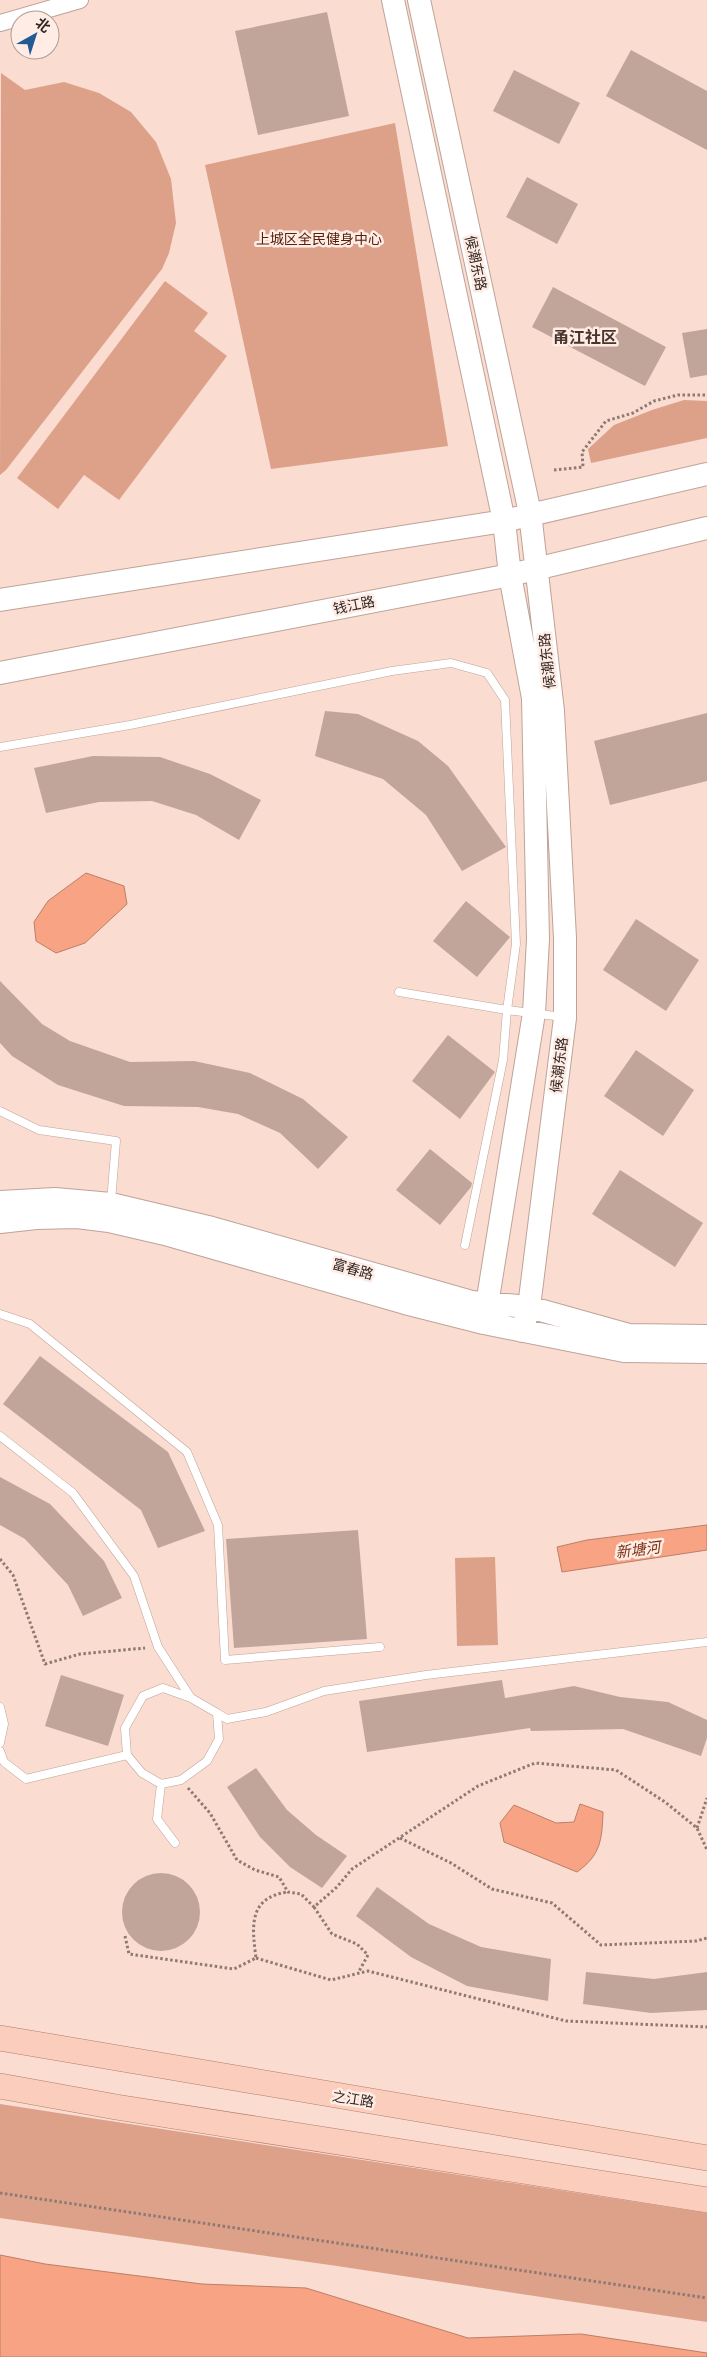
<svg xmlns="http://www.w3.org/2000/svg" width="707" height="2357" viewBox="0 0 707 2357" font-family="'Work Sans','Noto Sans SC',sans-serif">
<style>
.green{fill:#dda18a}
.water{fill:#f8a484;stroke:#bc7e67}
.building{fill:#c1a59b}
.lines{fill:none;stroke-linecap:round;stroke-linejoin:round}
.lane-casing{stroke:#bfa398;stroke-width:9}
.street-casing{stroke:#bfa398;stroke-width:18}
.secondary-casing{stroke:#bfa398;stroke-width:24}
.primary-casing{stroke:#b37d69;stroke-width:26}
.path{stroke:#8e7a73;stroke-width:3;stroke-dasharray:2.5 2.5;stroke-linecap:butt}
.lane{stroke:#fff;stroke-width:8}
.street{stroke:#fff;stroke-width:16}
.secondary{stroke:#fff;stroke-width:22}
.primary{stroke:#fbcdbc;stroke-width:25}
.labels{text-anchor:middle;stroke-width:5;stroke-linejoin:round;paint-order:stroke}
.park-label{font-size:14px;fill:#56210c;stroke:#ffece5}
.street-label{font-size:14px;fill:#312622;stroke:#ffece5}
.water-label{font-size:15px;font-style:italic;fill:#7b3111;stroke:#ffece5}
.quarter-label{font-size:16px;font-weight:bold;fill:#4a332b;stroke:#ffece5}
</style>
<rect width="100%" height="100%" fill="#fadcd1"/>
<path class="green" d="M1 73 25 90 64 82 99 93 131 112 156 142 171 179 176 223 169 253 162 269 6 470 0 475Z
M395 123 448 446 271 469 205 165Z
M165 281 208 313 194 331 227 356 119 500 84 475 58 509 17 478Z
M684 400 707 401V438L591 463 588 449 614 425 652 410Z
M495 1557 498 1645 457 1646 455 1558Z
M0 2104 707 2213V2322L337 2266 0 2218Z"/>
<path class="water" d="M86 873 124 886 127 904 85 943 56 953 36 941 34 922 48 901Z
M707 1525V1550L562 1572 557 1547 587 1540Z
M580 1804 603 1812C602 1839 601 1855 577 1872L504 1842 500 1823 514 1805 556 1823 574 1822Z
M0 2255 45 2264 202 2284 306 2288 468 2338 581 2334 707 2353V2357H0Z"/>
<path class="building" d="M327 12 349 116 258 135 235 31Z
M631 50 707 91V150L606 96Z
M514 70 580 103 559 144 493 111Z
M527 177 578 204 557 244 506 217Z
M553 287 666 347 645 386 532 327Z
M707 329V375L690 378 682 333Z
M325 711 358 714 418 741 448 766 506 847 462 871 426 815 383 779 315 756Z
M707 713V781L610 805 594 741Z
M93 756 160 757 210 774 261 800 239 840 196 815 152 801 99 802 46 813 34 768Z
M466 901 510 937 477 977 433 941Z
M636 919 699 960 666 1011 603 970Z
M0 981 42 1024 70 1041 130 1062 194 1061 250 1073 303 1099 348 1137 318 1169 280 1133 238 1114 198 1107 124 1106 58 1085 12 1056 0 1043Z
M448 1035 495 1072 460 1119 412 1081Z
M636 1050 694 1090 663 1136 604 1096Z
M430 1149 472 1183 471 1187 440 1225 396 1190Z
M620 1170 703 1223 675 1267 592 1214Z
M40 1356 168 1452 205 1531 158 1548 141 1510 3 1404Z
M0 1477 50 1504 104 1561 122 1598 83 1616 68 1585 25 1539 0 1525Z
M358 1530 367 1639 234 1648 226 1539Z
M61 1675 124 1695 108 1746 45 1726Z
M502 1680 505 1698 574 1686 620 1697 668 1702 707 1720V1738L701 1756 623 1729 531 1731 530 1728 367 1752 359 1701Z
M256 1768 287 1810 316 1835 347 1856 322 1888 290 1867 260 1837 227 1787Z
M122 1912a39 39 0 1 1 78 0a39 39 0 1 1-78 0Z
M377 1887 429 1924 481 1947 551 1959 548 2001 467 1986 411 1957 356 1916Z
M586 1972 654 1979 707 1972V2010L651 2013 583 2004Z"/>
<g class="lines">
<g class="lane-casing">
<path id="lane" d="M0 747 130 725 392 671 451 663 487 673 505 700 516 944 507 1010 399 992
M0 1111 39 1130 116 1141 111 1201
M465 1245 503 1060 507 1010 563 1017
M0 1314 30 1324 187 1452 218 1525 225 1660 380 1647
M0 1436 73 1493 134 1576 158 1647 191 1698
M163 1688 191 1698 217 1713 219 1739 207 1761 181 1780 161 1784 142 1773 127 1755 125 1728 143 1696Z
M0 1707 4 1724 0 1743
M217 1713 227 1719 266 1712 324 1691 426 1675 707 1642
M0 1751 4 1762 26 1779 127 1755
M161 1784 157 1819 175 1843"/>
</g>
<g class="street-casing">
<path id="street" d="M0 23 80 0"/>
</g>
<g class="secondary-casing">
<path id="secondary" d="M393 0 504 521 510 575 533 698 538 939 534 1013 484 1323
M419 0 530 513 553 711 565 938V1018L529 1307 522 1331
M0 600 504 521 707 474
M0 673 510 575 707 528
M0 1202 55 1199 111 1204 212 1228 472 1302 529 1307 629 1335 707 1336
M0 1222 36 1218 77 1217 109 1221 165 1234 405 1303 484 1323 624 1351 707 1352"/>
</g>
<g class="primary-casing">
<path id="primary" d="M0 2038 707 2158
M0 2086 116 2107 707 2200"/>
</g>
<path class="path" d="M554 470 583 467 582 452 606 421 633 413 654 401 678 395H707
M0 1559 13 1575 45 1664 80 1654 145 1648
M188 1788 210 1813 237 1860 255 1870 279 1877 288 1892 301 1894 314 1907 337 1887 352 1869 478 1786 535 1763 616 1770 665 1802 697 1828 707 1850
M697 1828 707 1798
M400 1838 451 1863 492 1889 552 1903 601 1945 696 1941 707 1938
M314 1907 332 1934 357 1944 368 1955 358 1973
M125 1936 129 1954 234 1969 256 1958C252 1927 248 1898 287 1892
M256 1958 331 1980 368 1971 566 2021 707 2027
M0 2193 707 2298"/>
<use href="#lane" class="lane"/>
<use href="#street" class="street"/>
<use href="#secondary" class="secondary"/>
<use href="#primary" class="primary"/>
</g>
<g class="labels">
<g class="park-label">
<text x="319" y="244">上城区全民健身中心</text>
</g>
<g class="street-label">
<text transform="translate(476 263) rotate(78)" y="5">候潮东路</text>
<text transform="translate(354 605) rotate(-11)" y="5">钱江路</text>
<text transform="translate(547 661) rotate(-96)" y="5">候潮东路</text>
<text transform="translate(559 1065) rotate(-83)" y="5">候潮东路</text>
<text transform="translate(353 1269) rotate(16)" y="5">富春路</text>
<text transform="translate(353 2099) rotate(9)" y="5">之江路</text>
</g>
<g class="water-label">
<text transform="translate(638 1550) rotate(-7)" y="5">新塘河</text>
</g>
<g class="quarter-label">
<text x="585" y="343">甬江社区</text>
</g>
</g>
<g transform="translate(35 35) rotate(39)"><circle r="24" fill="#ffece5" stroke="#ad9d97"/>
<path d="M0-4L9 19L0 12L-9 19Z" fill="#225a92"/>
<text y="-8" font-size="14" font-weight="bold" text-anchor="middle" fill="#312622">北</text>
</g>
</svg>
